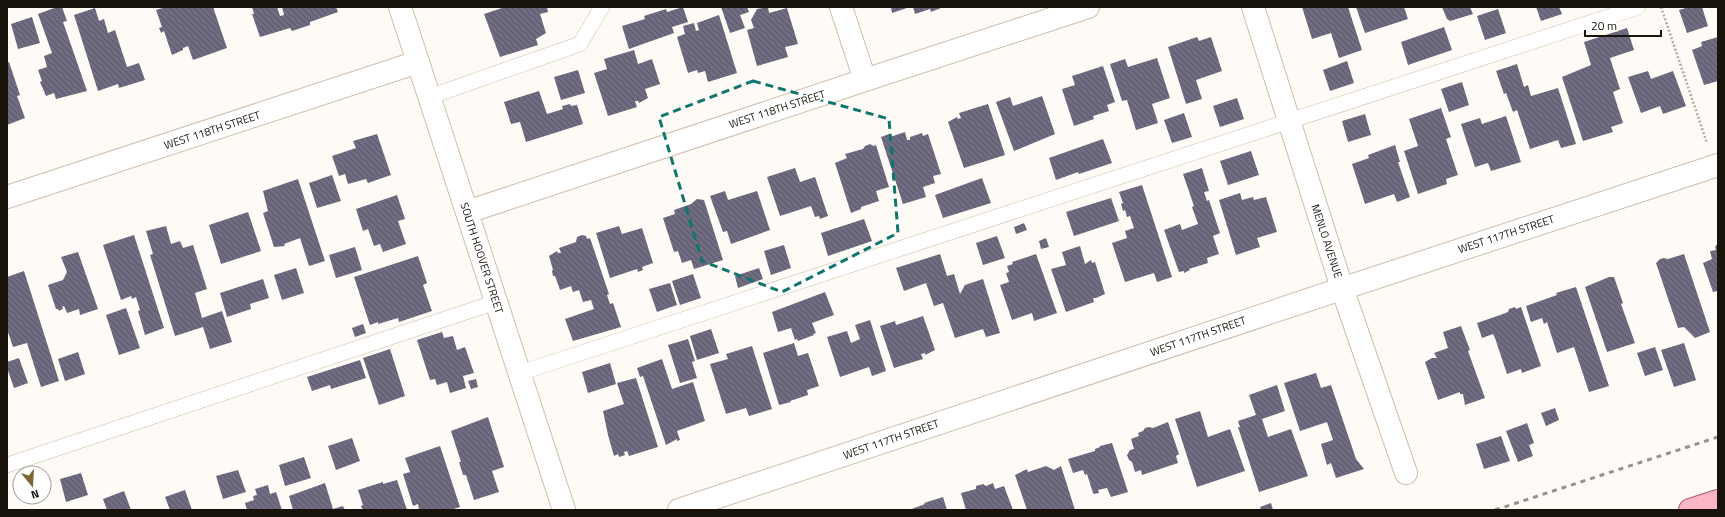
<svg xmlns="http://www.w3.org/2000/svg" width="1725" height="517" viewBox="0 0 1725 517" font-family="'Titillium Web',sans-serif">
<style>
.building{fill:url(#building-back-hatch)}
.lines{fill:none;stroke-linecap:round;stroke-linejoin:round}
.lane-casing{stroke:#cfbeaa;stroke-width:16}
.street-casing{stroke:#cfbeaa;stroke-width:24}
.secondary-casing{stroke:#cfbeaa;stroke-width:24}
.primary-casing{stroke:#a85d6a;stroke-width:24}
.path{stroke:#afaba5;stroke-width:2.5;stroke-dasharray:2 2;stroke-linecap:butt}
.lane{stroke:#fff;stroke-width:15}
.street{stroke:#fff;stroke-width:22}
.secondary{stroke:#fff;stroke-width:22}
.primary{stroke:#fab6c4;stroke-width:22}
.rail{stroke:#95918b;stroke-width:3;stroke-dasharray:5 5;stroke-linecap:butt}
.marked{fill:none;stroke:#0f766e;stroke-width:3;stroke-dasharray:8 5;stroke-linejoin:round}
.labels{text-anchor:middle;stroke-width:3;stroke-linejoin:round;paint-order:stroke}
.street-label{font-size:11px;fill:#17120a;stroke:#fff}
</style>
<defs>
<pattern id="building-back-hatch" width="6" height="6" patternUnits="userSpaceOnUse"><rect width="6" height="6" fill="#6f6b81"/><path d="M-1 5l2 2M0 0l6 6M5-1l2 2" fill="none" stroke="#5a5768"/></pattern>
</defs>
<rect width="100%" height="100%" fill="#fefbf6"/>
<path class="building" d="M57 7H62L67 21 63 22 87 91 56 99 54 93 46 96 40 82 42 81 38 70 47 67 44 56 52 53 38 14Z
M166 7H213L227 48 193 60 188 46 183 48V50L172 55 164 31 161 33 159 28 162 27 156 10Z
M252 7H277L280 16 284 15 282 7H336L338 12 310 22V25L292 31 290 28 260 37 252 14H254Z
M505 7H547L548 12 540 14 546 33 536 39 538 45 500 57 484 14Z
M683 7 688 22 672 27 674 33 629 49 622 26 645 19 644 16 666 9 667 12Z
M721 7H747L749 12 740 15 745 28 730 33Z
M768 7 769 13 787 8 798 44 785 47 788 57 757 66 747 30 754 28 751 20 757 9Z
M891 7H910L892 13Z
M913 7H941V8L931 12 930 9 915 14Z
M1302 7H1348L1362 50 1339 58 1331 33 1312 39Z
M1356 7H1404L1408 19 1365 33Z
M1442 7H1470L1473 14 1450 21 1447 19Z
M1536 7H1559L1562 14 1541 21Z
M1689 7H1702L1708 26 1687 33 1679 10Z
M95 8 99 21 104 19 108 33 115 30 127 67 139 63 145 80 119 88 118 84 98 91 74 15Z
M1498 9 1506 33 1485 40 1477 16Z
M719 15 737 73 708 82 705 71 698 73 697 70 688 73 677 37 685 34 683 26 694 23 696 31 699 30 697 23Z
M32 17 40 43 18 49 11 24Z
M1444 27 1452 50 1408 65 1401 42Z
M1627 28 1634 50 1610 58 1620 89 1613 92 1623 123 1611 127 1613 132 1583 141 1562 77 1591 65 1584 42Z
M1197 37 1199 41 1211 37 1222 71 1196 80 1202 99 1186 104 1168 47Z
M1718 37V81L1704 85 1692 50 1702 46 1701 42Z
M634 50 638 64 652 59 660 84 645 89 648 98 639 103 638 101H635L637 107 608 116 594 73 607 69 604 59Z
M1157 58 1170 98 1152 104 1158 123 1136 130 1127 100 1122 101 1110 64 1125 59 1128 67Z
M1347 61 1354 83 1330 91 1323 70Z
M9 62 20 95 17 96 25 118 7 125V63Z
M1517 64 1524 87 1528 85 1531 96 1558 88 1576 144 1561 148 1558 140 1530 149 1517 110 1513 112 1506 93 1504 94 1496 71Z
M1103 66 1115 102 1107 105 1109 111 1093 116 1094 119 1074 126 1062 89 1075 85 1072 76Z
M578 70 585 93 561 100 554 77Z
M1648 71 1651 79 1673 71 1686 106 1663 114 1660 106 1641 113 1628 77Z
M1462 82 1469 105 1449 112 1441 89Z
M539 91 547 114 563 109 562 106 570 104 571 106 577 105 583 124 526 142 520 122 511 124 504 102Z
M1042 96 1055 134 1014 151 996 102 1010 97 1013 106Z
M1237 98 1244 119 1220 127 1213 106Z
M988 104 1005 155 964 168 948 122 957 117 958 119 961 118 959 113Z
M1441 108 1451 137 1446 139 1458 175 1446 179 1447 184 1418 194 1404 151 1418 146 1409 119Z
M1184 113 1192 137 1172 143 1164 120Z
M1365 114 1371 135 1348 142 1342 121Z
M1506 116 1521 162 1491 171 1488 163 1475 167 1461 124 1480 118 1482 124Z
M905 132 907 140H910V137L922 133 923 136 928 134 941 174 933 176 935 183 923 187 926 197 903 204 881 137 889 134 890 137Z
M377 134 391 175 368 183 366 179 348 184 345 174 339 176 332 156 356 148 353 141Z
M1103 139 1112 163 1079 174 1078 172 1056 180 1049 158Z
M870 144 873 146 876 145 889 187 876 191 879 201 861 207V209L851 213 835 163 847 158 845 154 863 149 865 146Z
M1395 145 1400 162H1398L1410 197 1397 202 1394 194 1365 204 1352 164 1369 158 1368 155Z
M1251 151 1259 175 1228 185 1220 161Z
M795 168 800 182 815 177 828 216 820 219 819 216 815 217 811 206 780 216 767 177Z
M1202 168 1209 191 1204 192 1207 201 1209 200 1220 233 1213 236 1219 254 1207 258 1208 263 1189 269 1190 270 1184 273V271L1179 272 1164 230 1180 224 1182 230 1198 224 1192 207 1194 206 1183 174Z
M332 175 341 201 317 208 309 183Z
M982 178 991 203 943 218 935 195Z
M298 179 325 261 309 266 300 238 284 244 285 246 274 247 263 213 268 211 263 191Z
M1142 185 1172 277 1157 282 1154 273 1125 282 1112 243 1127 238 1125 231 1134 228 1130 216 1127 217 1125 210 1123 211 1121 204 1123 203 1119 192Z
M725 191 728 200 757 191 770 230 731 244 727 231 723 232 710 196Z
M1240 193 1242 200 1253 197 1254 200 1266 197 1277 232 1257 238 1260 247 1236 255 1219 200Z
M397 195 405 219 398 221 406 244 383 252 380 244 374 246 368 229 363 231 356 209Z
M1111 198 1119 221 1074 236 1066 212Z
M697 199 704 200 723 260 694 269 691 260 682 263 678 251 674 252 663 218 675 214 674 210 691 204Z
M248 212 261 251 221 264 209 225Z
M864 219 872 241 828 256 821 233Z
M1024 223 1027 230 1016 234 1014 227Z
M166 226 171 244 180 241 183 248 193 245 207 289 195 293 202 318 222 311 232 342 210 349 203 327 175 336 150 255 153 254 146 231Z
M619 226 622 234 642 228 653 263 642 267 643 270 638 272 637 269 610 278 596 233Z
M134 235 164 328 145 335 138 311 140 310 136 297 132 299 131 296 121 300 103 245Z
M582 235 586 236 587 239 590 238 609 294 607 295 610 304 613 303 621 327 573 341 565 319 594 309 591 300 583 302 579 290 573 292 571 286 560 290 555 276H553L552 271 553 270 549 256 557 251 558 253H561L559 248 576 242 577 237Z
M997 236 1005 258 983 265 976 243Z
M1046 238 1049 247 1041 249 1039 241Z
M1718 243V291L1713 292 1703 263 1712 259 1710 251 1716 250 1715 247Z
M784 245 791 268 771 275 764 251Z
M1080 246 1085 264 1091 260 1092 263 1095 262 1105 294 1096 298H1093L1094 302 1066 312 1051 269 1066 265 1062 252Z
M355 247 362 270 336 278 329 255Z
M78 252 98 309 80 315 79 309 67 313 64 306 62 307 63 309 59 311 58 309H56L48 285 63 280 67 272 61 257Z
M940 254 947 276 954 274 960 294 965 285 983 279 1000 333 986 337 983 329 955 338 943 303 934 306 926 283 904 291 896 268Z
M1036 254 1057 313 1034 321 1032 313 1012 320 1000 285 1009 282 1006 273 1009 272 1007 266 1013 264 1012 262Z
M1684 254 1710 332 1695 338 1684 327 1678 328 1656 263 1660 259 1664 258 1668 259Z
M418 256 427 283 423 285 432 311 399 322 398 318 378 324V322L370 325 354 277Z
M296 268 304 293 282 300 274 275Z
M759 268 763 279 738 288 735 276Z
M24 271 59 381 41 387 27 343 13 347 8 332H7V277Z
M693 274 701 298 680 305 672 281Z
M1609 277H1614L1623 303 1621 304 1635 343 1607 352 1585 287Z
M263 279 269 298 250 304 251 309 227 317 220 293Z
M670 283 677 305 657 312 649 289Z
M1576 287 1609 386 1589 392 1574 347 1557 353 1547 322 1544 324 1542 318 1531 322 1526 306 1557 295 1556 293Z
M825 292 834 315 812 323 816 333 813 334 814 335 798 341 797 339 795 340 791 328 778 332 772 312Z
M1515 307 1516 309 1521 307 1541 366 1522 373 1521 369 1507 374 1495 338 1493 334 1482 338 1477 323 1503 314 1508 312 1509 309Z
M126 308 140 348 119 355 106 315Z
M923 316 935 350 925 355V353L921 354 923 359 894 368 880 326 895 321 896 325Z
M870 320 886 371 872 376 869 367 840 377 827 337 847 331 851 343 860 339 855 325Z
M363 324 366 333 355 337 352 328Z
M1461 326 1470 350 1468 351 1485 398 1465 405 1463 394H1460V392L1438 400 1425 362 1432 358H1437L1434 353 1448 348 1443 332Z
M711 329 719 353 697 360 690 336Z
M442 332 444 338 453 336 457 350 465 347 474 373 463 376 466 388 450 393 447 382 437 385 435 379 430 380 417 340Z
M688 339 695 361 692 362 697 378 680 383 668 345Z
M794 343 798 356 808 353 819 386 807 390 808 395 790 401 791 402 779 405 763 353Z
M1684 343 1696 380 1674 387 1661 350Z
M752 346 772 409 749 416 746 408 726 414 710 364 728 359 726 354Z
M1655 347 1663 370 1645 376 1637 353Z
M390 349 405 396 379 405 363 358Z
M78 352 85 374 65 381 58 359Z
M19 358 28 383 14 388 7 368V362Z
M662 359 672 389 693 382 705 421 677 431 680 440 677 441V439L666 445 643 376 640 377 637 368Z
M360 360 366 378 331 389 330 385 312 391 307 377Z
M610 363 616 384 588 393 582 372Z
M1316 373 1321 388 1331 385 1356 459 1364 469 1336 478 1331 463 1327 465 1321 444 1333 440 1327 422 1300 431 1284 383Z
M636 378 658 447 629 456 627 451 624 452 625 455 619 457 618 454 614 456 608 435 603 411 624 404 617 383Z
M476 379 478 387 471 389 468 381Z
M1277 385 1285 411 1262 419 1268 437 1291 429 1308 476 1259 492 1238 427H1240L1238 421 1256 415 1249 395Z
M1555 408 1559 420 1546 426 1541 413Z
M1200 411 1208 437 1230 429 1245 471 1197 487 1175 419Z
M488 417 504 467 492 471 499 492 474 500 466 475H463L459 462H461L451 431Z
M1168 422 1179 454 1176 456 1178 463 1142 475 1141 470 1135 472 1132 462 1129 460 1127 455 1130 450 1134 449 1131 439 1139 436 1138 433 1143 431 1145 428 1149 427 1153 428Z
M1527 423 1534 443 1529 445 1533 456 1518 462 1506 431Z
M1501 436 1510 461 1484 469 1476 444Z
M352 438 360 461 336 470 328 446Z
M1112 443 1128 492 1111 497 1107 488 1098 490 1099 493 1094 494 1093 493 1087 474 1085 475 1083 470 1073 473 1068 459 1095 451V449L1100 447V446Z
M440 446 460 507 450 510H419L418 504 413 506 403 474 410 472 405 458Z
M304 457 311 478 285 486 279 465Z
M1046 466 1054 470 1061 466 1075 510 1046 509 1027 510 1015 475 1027 469 1028 472Z
M238 470 246 492 223 499 216 476Z
M81 473 88 495 66 502 60 479Z
M397 480 407 510H363L361 506 363 505 358 490 383 482V484Z
M325 483 333 509 343 506 345 510H293L289 496Z
M993 483 995 489 1004 486 1013 510H966L961 493 976 489V486L983 484 986 486Z
M268 485 270 494 276 492 282 510H247L245 503 254 500 253 496 257 495 255 489Z
M185 490 192 510H170L165 497Z
M124 491 131 510H107L103 499Z
M943 497 947 510H909L925 504 924 503Z
M1271 503 1273 510H1261L1260 507Z"/>
<g class="lines">
<g class="lane-casing">
<path id="lane" d="M429 97 580 44 602 7
M520 373 1638 7
M7 465 496 302"/>
</g>
<g class="street-casing">
<path id="street" d="M841 7 865 80
M1253 7 1342 288 1406 473
M7 197 418 62
M467 212 865 80 1088 7"/>
</g>
<g class="secondary-casing">
<path id="secondary" d="M400 7 564 510
M679 510 1323 295 1718 165"/>
</g>
<g class="primary-casing">
<path id="primary" d="M1690 510 1718 501"/>
</g>
<path class="path" d="M1661 7 1707 143"/>
<use href="#lane" class="lane"/>
<use href="#street" class="street"/>
<use href="#secondary" class="secondary"/>
<use href="#primary" class="primary"/>
<path class="rail" d="M1495 510 1718 437"/>
</g>
<path class="marked" d="M753 81 889 119 898 233 782 292 702 261 659 117Z"/>
<g class="labels">
<g class="street-label">
<text transform="translate(777 109) rotate(-18)" y="4">WEST 118TH STREET</text>
<text transform="translate(212 130) rotate(-18)" y="4">WEST 118TH STREET</text>
<text transform="translate(1506 234) rotate(-18)" y="4">WEST 117TH STREET</text>
<text transform="translate(1327 241) rotate(72)" y="4">MENLO AVENUE</text>
<text transform="translate(482 258) rotate(72)" y="4">SOUTH HOOVER STREET</text>
<text transform="translate(1198 336) rotate(-19)" y="4">WEST 117TH STREET</text>
<text transform="translate(891 439) rotate(-19)" y="4">WEST 117TH STREET</text>
</g>
</g>
<rect width="1725" height="517" fill="none" stroke="#17120a" stroke-width="16"/>
<g transform="translate(32 485) rotate(162)"><circle r="19" fill="#ffffff" stroke="#a2a09d"/>
<path d="M0-3L7 15L0 10L-7 15Z" fill="#796836"/>
<text y="-6" font-size="11" font-weight="bold" text-anchor="middle" fill="#17120a">N</text>
</g>
<path d="M1585 30v6h76v-6" fill="none" stroke="#17120a" stroke-width="2"/>
<text x="1591" y="30" font-size="12" fill="#17120a" stroke="#ffffff" stroke-width="3" paint-order="stroke">20 m</text>
</svg>
